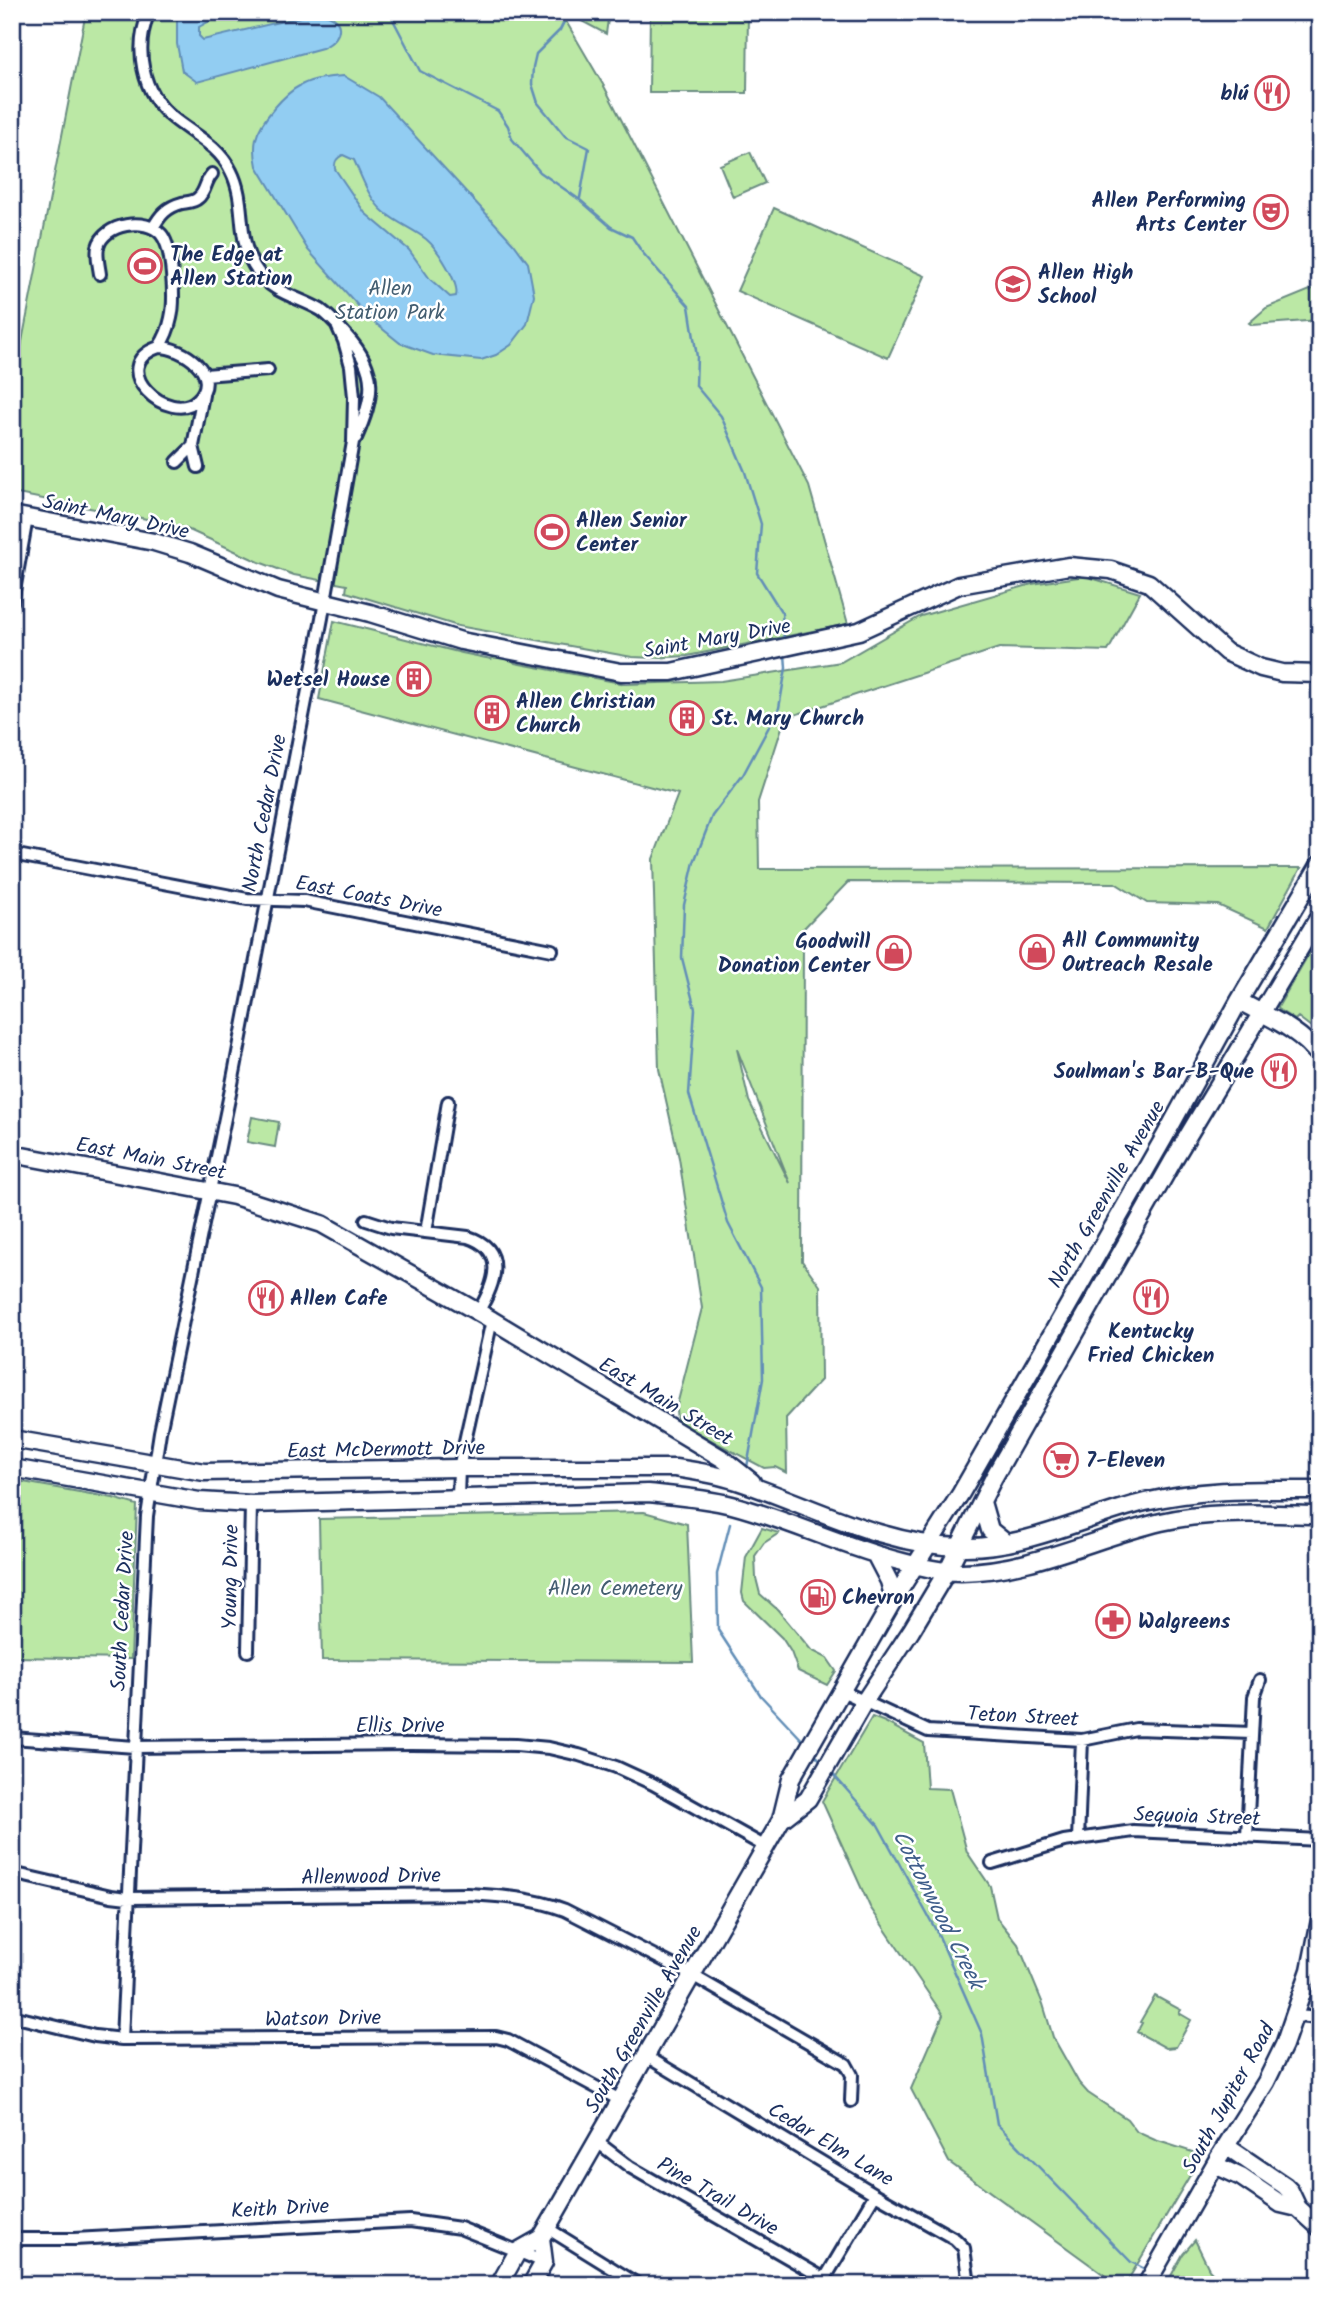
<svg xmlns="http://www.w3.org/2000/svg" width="1332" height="2297" viewBox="0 0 1332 2297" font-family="Kalam,sans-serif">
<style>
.green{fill:#bbe8a5;stroke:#6b8c82;stroke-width:2;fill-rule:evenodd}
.water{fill:#92cdf2;stroke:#628eb7;stroke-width:2;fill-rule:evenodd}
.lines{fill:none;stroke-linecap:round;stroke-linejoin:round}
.stream{stroke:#628eb7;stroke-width:2.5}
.street-casing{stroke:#1b2f5e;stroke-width:16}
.secondary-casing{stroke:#1b2f5e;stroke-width:21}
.street{stroke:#fff;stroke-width:10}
.secondary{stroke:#fff;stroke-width:16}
.labels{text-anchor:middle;stroke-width:5;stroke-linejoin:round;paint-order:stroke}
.poi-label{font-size:21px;font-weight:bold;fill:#1b2f5e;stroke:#fff;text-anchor:start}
.park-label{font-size:21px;fill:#435d70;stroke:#fff}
.street-label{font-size:21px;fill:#1b2f5e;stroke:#fff}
.water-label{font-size:23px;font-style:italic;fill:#3f5e8a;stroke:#fff}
</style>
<rect width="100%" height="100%" fill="#fff"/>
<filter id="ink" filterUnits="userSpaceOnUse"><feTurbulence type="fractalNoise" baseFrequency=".0143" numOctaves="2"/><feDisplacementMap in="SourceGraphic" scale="14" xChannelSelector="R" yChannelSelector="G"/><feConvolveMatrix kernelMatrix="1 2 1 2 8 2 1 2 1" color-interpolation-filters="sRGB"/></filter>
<g filter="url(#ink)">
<path class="green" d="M86 12H556L567 23 605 88 809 486 848 624 687 656 654 658 632 657 458 626 346 592 347 585 294 575 259 562 187 529 157 521 12 493V436L15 418 12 420V393Z
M565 12H609L606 34Z
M650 12H748L747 93H649Z
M750 152 765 183 733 197 720 165Z
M774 208 925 276 888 358 737 291Z
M1320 286V320L1252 325 1249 323 1266 308Z
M1085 576 1140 593 1108 651 999 648 785 718 758 802 759 869 1301 868 1268 928 1218 905 1147 903 1115 883 848 882 803 929 802 1261 820 1286 821 1380 786 1418 787 1473 775 1467 764 1468 677 1422 676 1409 702 1308 679 1158 659 1069 653 859 678 794 319 699 334 621 462 653 491 659 498 656 511 659 515 663 626 684 721 681 841 662 921 616 1032 584ZM737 1049 790 1183 749 1101Z
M1318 938 1320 940V1041L1311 1027 1298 1017 1295 1020 1279 1010 1278 1007Z
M252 1117 279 1122 275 1147 247 1142Z
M12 1480 113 1498 137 1505 131 1659 12 1657Z
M644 1512 687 1524 693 1662 322 1660 319 1519Z
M762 1528 779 1533 764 1543 755 1556 756 1578 760 1594 778 1610 811 1650 827 1658 836 1671 827 1685 798 1671 791 1652 782 1638 744 1601 742 1593 746 1557Z
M872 1717 885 1722 924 1743 927 1788 950 1789 967 1852 990 1886 997 1918 1018 1944 1043 2004 1053 2037 1079 2083 1088 2093 1127 2119 1137 2132 1155 2140 1202 2155 1125 2285H1118L949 2162 911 2089 943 2015 870 1907 822 1801Z
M1155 1996 1181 2010 1179 2013 1191 2020 1176 2047 1166 2048 1137 2032 1142 2023 1140 2022Z
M1195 2240 1209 2269 1225 2285H1166L1183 2254Z"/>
<path class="water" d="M177 12H226L199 27V36L203 40 317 13C344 14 347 37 322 48L197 82 182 71 177 44Z
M344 76 379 97 514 244 528 263 534 295 527 324 511 345 496 355 481 360 433 355 400 343 369 318 308 250 257 166C255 157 254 148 256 139 260 121 285 93 301 85 314 78 329 77 344 76ZM343 155 354 160C362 178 369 199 384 212 397 223 413 229 426 239 437 248 460 283 456 296L450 297 430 279 409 250 365 213 335 169C334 162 336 158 343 155Z"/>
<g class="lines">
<path class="stream" d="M389 12 420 71 498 111 508 126 512 139 540 172 580 200 611 227 632 237 642 252 689 306 697 357 696 386 721 416 745 472 761 524 757 573 782 613 784 640
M569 12 560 30 536 54 533 67 532 84 538 103 565 136 589 148 580 198
M747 1467 763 1379 761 1287 728 1223 689 1094 695 1009 682 958 684 905 694 862 712 816 743 775 779 708 786 668 785 654
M730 1524 717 1574 718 1630 761 1696 806 1744
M812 1751 822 1762
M831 1772 878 1825 938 1934 982 2034 997 2124 1131 2262 1147 2270
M1159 2277 1174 2285"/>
<g class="street-casing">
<path id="street" d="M149 12C134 48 141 93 173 118 194 135 219 146 231 171 248 204 234 240 258 272 274 294 299 297 321 310 331 317 339 327 347 336 379 371 374 397 356 438
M153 228C160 215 167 207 182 203 188 202 194 202 198 198 206 192 205 181 212 174
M100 274C99 266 96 255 98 247 104 223 146 217 161 234 173 247 175 301 171 318 169 328 165 338 159 347
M159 347C182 347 223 374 198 399 170 428 103 366 159 347Z
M205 375 268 370
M177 462 193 446
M198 467 193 446 203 395
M12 602 27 518
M12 854 247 899 304 901 552 950
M366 1220 391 1228 468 1237C509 1250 494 1286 478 1312
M426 1232 448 1102
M458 1497 459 1468 492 1320
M248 1651 251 1504
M842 1691 928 1731 1082 1740 1136 1729 1252 1733
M12 1738 135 1747 411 1744 516 1745 549 1748 579 1755 616 1767 653 1784 766 1847
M1247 1836 1254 1697 1260 1680
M1078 1839 1082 1740
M992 1863 1064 1841 1133 1831 1320 1840
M12 1873 111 1896 128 1898 468 1894C502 1896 533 1898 565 1910L692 1975 846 2064 852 2075 851 2101
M12 2016 95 2036 122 2039 496 2037 508 2040 620 2100
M1296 2016 1320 2018
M122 2039 147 1516 160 1432 231 1089 322 618 353 442 354 397 351 366 344 341 336 323
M646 2056 875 2194 955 2239 964 2248 969 2285
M596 2141 630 2167 825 2279
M547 2228 639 2285
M12 2239H74L410 2221 460 2228 544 2262
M821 2285 875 2194"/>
</g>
<g class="secondary-casing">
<path id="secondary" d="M12 515 154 542 190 553 278 590 370 613 461 641 621 672H671L859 631 959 585 1069 566 1111 570 1149 583 1226 652 1261 668 1282 673 1320 674
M1239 1001C1268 1017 1300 1029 1320 1057
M12 1154 234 1196 322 1224 492 1320 723 1459 752 1482
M12 1439 204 1472 459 1468H675C696 1471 716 1474 737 1481 811 1505 880 1545 960 1547 1025 1549 1084 1517 1145 1502 1203 1488 1261 1490 1320 1490
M12 1468 199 1501 251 1504 648 1493C676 1496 704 1498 732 1505 790 1520 845 1548 903 1562 922 1567 941 1572 961 1572 1032 1571 1093 1538 1161 1522 1212 1510 1268 1514 1320 1515
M982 1502 990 1530 1006 1543
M876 1556 889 1581 894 1599
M781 1820 808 1799 864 1702 911 1631 947 1571 994 1477 1174 1159 1320 915
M1226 2146 1285 2186 1290 2191 1298 2208 1320 2228
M1215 2165 1241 2177 1281 2204 1298 2208
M499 2285 518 2251 541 2238 547 2228 781 1820 791 1779 894 1599 961 1493 1165 1136 1239 1001 1320 864
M531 2285 544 2262 541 2238
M1146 2285 1219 2157 1266 2082 1284 2045 1310 1970 1320 1920"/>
</g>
<use href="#street" class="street"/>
<use href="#secondary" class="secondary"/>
</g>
</g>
<defs>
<g id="restaurant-ring" transform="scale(1.75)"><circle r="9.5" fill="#fff" stroke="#d1495b" stroke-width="1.5"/><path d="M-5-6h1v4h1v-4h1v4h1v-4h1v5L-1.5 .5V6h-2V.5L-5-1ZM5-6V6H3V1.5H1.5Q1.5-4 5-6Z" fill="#d1495b"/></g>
<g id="theatre-ring" transform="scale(1.75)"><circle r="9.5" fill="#fff" stroke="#d1495b" stroke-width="1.5"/><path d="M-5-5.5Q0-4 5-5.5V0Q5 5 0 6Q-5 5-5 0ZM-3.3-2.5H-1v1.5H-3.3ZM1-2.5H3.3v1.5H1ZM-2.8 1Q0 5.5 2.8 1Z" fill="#d1495b"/></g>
<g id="stadium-ring" transform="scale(1.75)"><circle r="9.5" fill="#fff" stroke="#d1495b" stroke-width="1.5"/><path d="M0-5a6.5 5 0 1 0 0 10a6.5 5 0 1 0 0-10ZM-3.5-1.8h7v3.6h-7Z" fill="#d1495b"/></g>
<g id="school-ring" transform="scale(1.75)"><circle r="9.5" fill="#fff" stroke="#d1495b" stroke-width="1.5"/><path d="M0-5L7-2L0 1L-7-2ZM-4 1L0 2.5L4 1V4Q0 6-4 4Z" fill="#d1495b"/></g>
<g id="building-ring" transform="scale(1.75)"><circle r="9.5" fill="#fff" stroke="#d1495b" stroke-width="1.5"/><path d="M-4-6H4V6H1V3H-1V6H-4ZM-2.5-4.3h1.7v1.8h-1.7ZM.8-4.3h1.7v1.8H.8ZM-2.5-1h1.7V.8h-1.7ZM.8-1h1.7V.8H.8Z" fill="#d1495b"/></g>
<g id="shop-ring" transform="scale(1.75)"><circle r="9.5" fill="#fff" stroke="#d1495b" stroke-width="1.5"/><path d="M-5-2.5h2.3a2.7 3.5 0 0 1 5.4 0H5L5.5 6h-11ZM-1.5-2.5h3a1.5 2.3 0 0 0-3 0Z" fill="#d1495b"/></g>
<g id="supermarket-ring" transform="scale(1.75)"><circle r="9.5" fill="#fff" stroke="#d1495b" stroke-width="1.5"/><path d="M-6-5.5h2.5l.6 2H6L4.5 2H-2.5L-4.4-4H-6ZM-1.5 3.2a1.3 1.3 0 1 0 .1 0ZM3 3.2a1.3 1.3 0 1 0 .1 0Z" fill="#d1495b"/></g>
<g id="fuel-ring" transform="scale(1.75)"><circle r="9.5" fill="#fff" stroke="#d1495b" stroke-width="1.5"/><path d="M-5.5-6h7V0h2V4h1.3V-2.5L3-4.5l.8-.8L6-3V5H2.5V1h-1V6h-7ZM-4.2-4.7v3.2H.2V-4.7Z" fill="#d1495b"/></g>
<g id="pharmacy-ring" transform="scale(1.75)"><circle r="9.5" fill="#fff" stroke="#d1495b" stroke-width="1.5"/><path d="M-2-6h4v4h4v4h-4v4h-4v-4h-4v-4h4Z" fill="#d1495b"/></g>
</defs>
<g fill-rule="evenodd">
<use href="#restaurant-ring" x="1272" y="93"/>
<use href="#theatre-ring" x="1271" y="212"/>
<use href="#stadium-ring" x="145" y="266"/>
<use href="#school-ring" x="1013" y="284"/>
<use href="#stadium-ring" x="552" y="532"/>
<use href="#building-ring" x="414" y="679"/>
<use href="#building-ring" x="492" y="713"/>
<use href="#building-ring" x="687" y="718"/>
<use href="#shop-ring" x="1037" y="952"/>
<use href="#shop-ring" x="894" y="953"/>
<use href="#restaurant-ring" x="1279" y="1071"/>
<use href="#restaurant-ring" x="1151" y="1297"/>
<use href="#restaurant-ring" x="266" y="1298"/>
<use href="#supermarket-ring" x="1061" y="1460"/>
<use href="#fuel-ring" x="818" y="1597"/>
<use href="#pharmacy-ring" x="1113" y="1621"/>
</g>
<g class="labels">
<g class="poi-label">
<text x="1248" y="100" text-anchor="end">blú</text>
<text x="1246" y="207" text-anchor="end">Allen Performing<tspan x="1246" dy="24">Arts Center</tspan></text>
<text x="170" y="261">The Edge at<tspan x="170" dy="24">Allen Station</tspan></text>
<text x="1038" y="279">Allen High<tspan x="1038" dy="24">School</tspan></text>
<text x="576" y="527">Allen Senior<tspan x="576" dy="24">Center</tspan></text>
<text x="390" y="686" text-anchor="end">Wetsel House</text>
<text x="516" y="708">Allen Christian<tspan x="516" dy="24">Church</tspan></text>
<text x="712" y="725">St. Mary Church</text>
<text x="1062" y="947">All Community<tspan x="1062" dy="24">Outreach Resale</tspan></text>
<text x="870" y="948" text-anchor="end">Goodwill<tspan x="870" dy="24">Donation Center</tspan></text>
<text x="1254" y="1078" text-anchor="end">Soulman's Bar-B-Que</text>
<text x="290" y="1305">Allen Cafe</text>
<text x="1151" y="1338" text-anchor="middle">Kentucky<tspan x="1151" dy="24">Fried Chicken</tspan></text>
<text x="1086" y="1467">7-Eleven</text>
<text x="842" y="1604">Chevron</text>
<text x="1138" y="1628">Walgreens</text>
</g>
<g class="park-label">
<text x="390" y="295">Allen<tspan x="390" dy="24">Station Park</tspan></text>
<text x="615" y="1595">Allen Cemetery</text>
</g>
<g class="street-label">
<text transform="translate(116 516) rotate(12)" y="7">Saint Mary Drive</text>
<text transform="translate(717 638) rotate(-10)" y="7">Saint Mary Drive</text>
<text transform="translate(264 813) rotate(-79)" y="7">North Cedar Drive</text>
<text transform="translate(369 896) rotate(11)" y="7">East Coats Drive</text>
<text transform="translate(151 1158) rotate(11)" y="7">East Main Street</text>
<text transform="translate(1106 1194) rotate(-60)" y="7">North Greenville Avenue</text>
<text transform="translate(666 1401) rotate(31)" y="7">East Main Street</text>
<text transform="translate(386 1449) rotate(-1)" y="7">East McDermott Drive</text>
<text transform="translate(230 1577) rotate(-89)" y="7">Young Drive</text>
<text transform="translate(122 1611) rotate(-87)" y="7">South Cedar Drive</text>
<text transform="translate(1023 1716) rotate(3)" y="7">Teton Street</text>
<text x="400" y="1732">Ellis Drive</text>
<text transform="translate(1197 1816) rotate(2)" y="7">Sequoia Street</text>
<text transform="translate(371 1876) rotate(-1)" y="7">Allenwood Drive</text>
<text transform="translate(323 2018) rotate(-1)" y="7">Watson Drive</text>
<text transform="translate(643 2019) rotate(-60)" y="7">South Greenville Avenue</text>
<text transform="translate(1228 2098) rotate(-61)" y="7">South Jupiter Road</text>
<text transform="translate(831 2144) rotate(31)" y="7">Cedar Elm Lane</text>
<text transform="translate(718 2196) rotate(30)" y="7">Pine Trail Drive</text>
<text transform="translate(280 2208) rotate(-3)" y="7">Keith Drive</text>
</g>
<g class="water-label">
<text transform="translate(939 1909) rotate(63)" y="8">Cottonwood Creek</text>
</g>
</g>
<rect width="1332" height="2297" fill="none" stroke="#fff" stroke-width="42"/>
<rect x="21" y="21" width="1290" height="2255" fill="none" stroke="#1b2f5e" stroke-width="2.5" filter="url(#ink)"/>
</svg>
